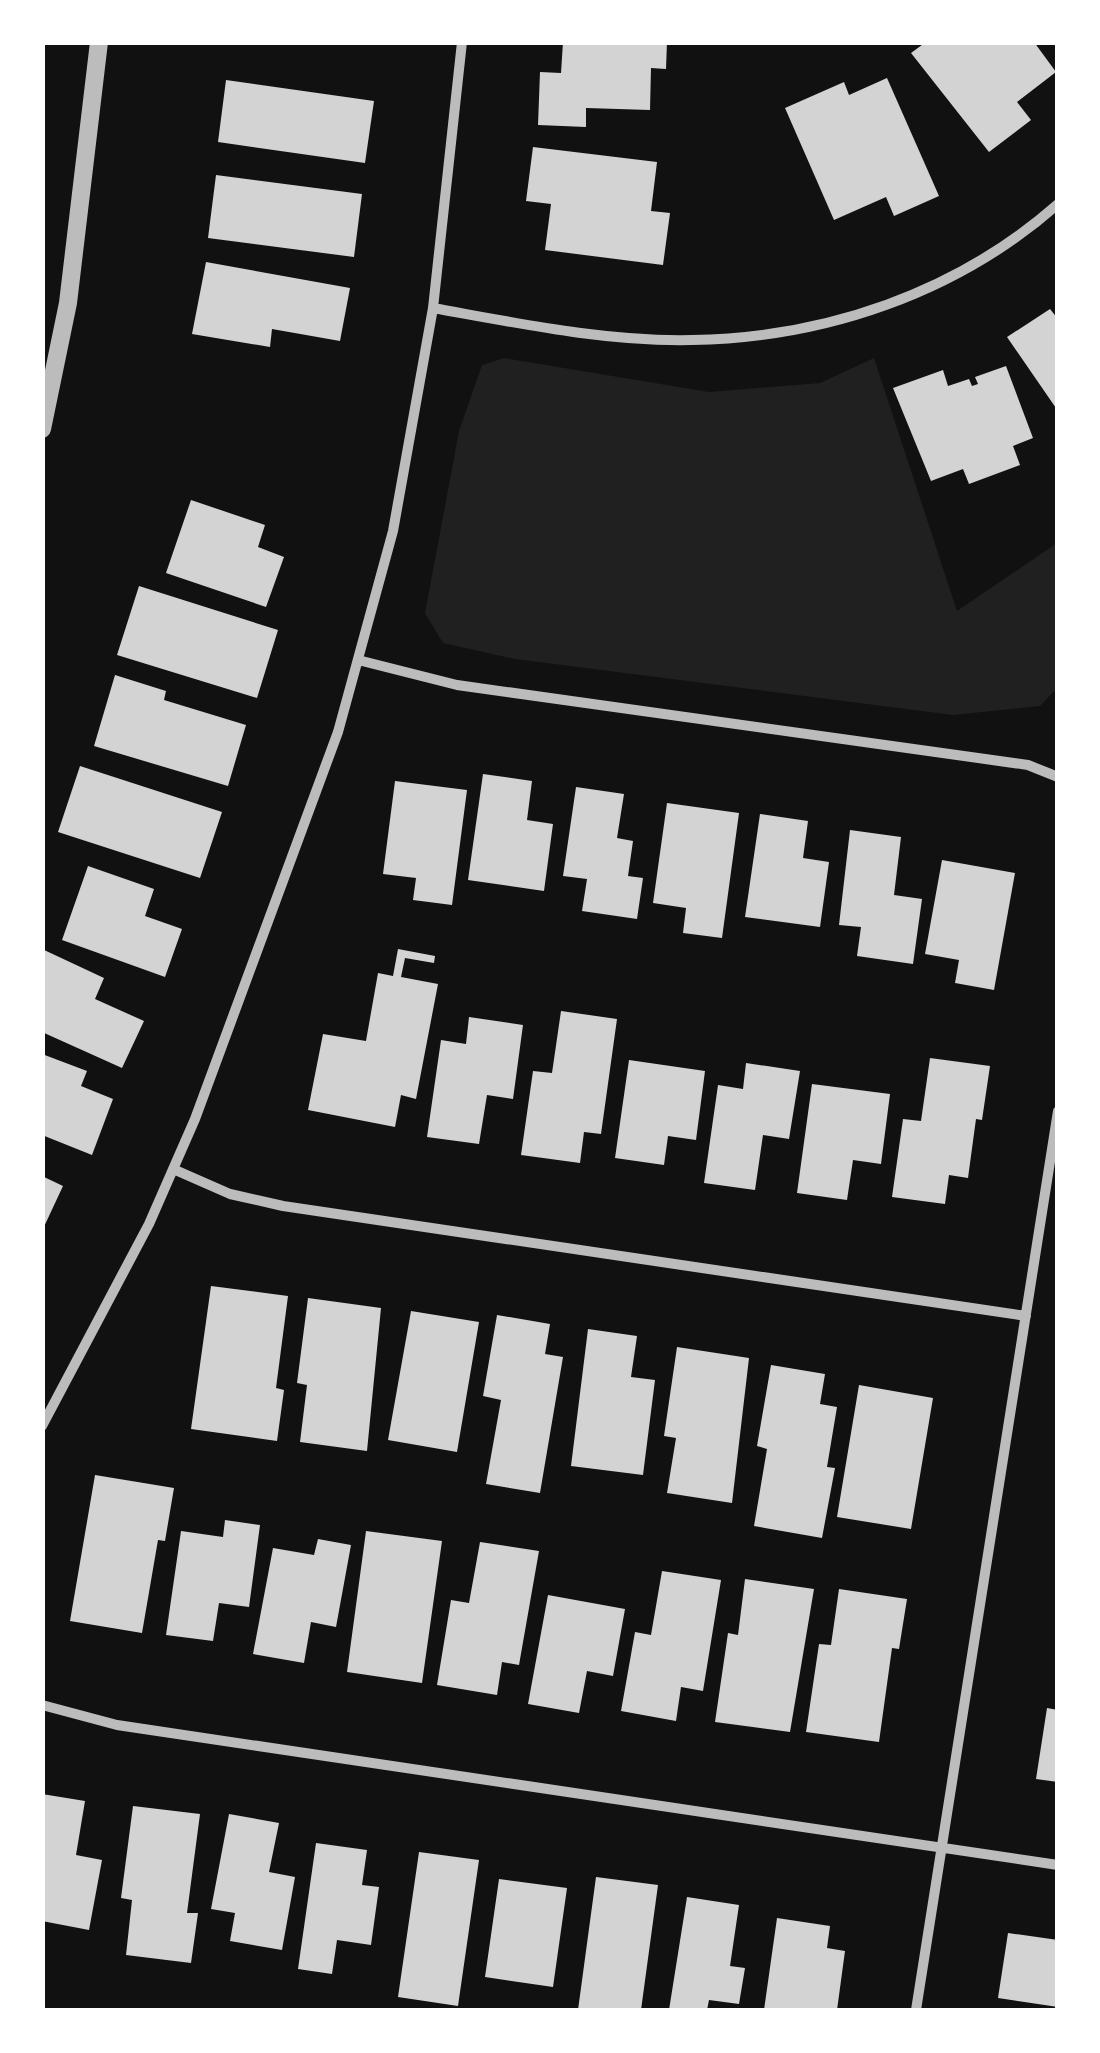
<svg xmlns="http://www.w3.org/2000/svg" width="1100" height="2053" viewBox="0 0 1100 2053" font-family="'DejaVu Sans',sans-serif">
<style>
.green{fill:#202020}
.building{fill:#d3d3d3}
.lines{fill:none;stroke-linecap:round;stroke-linejoin:round}
.minor{stroke:#bcbcbc;stroke-width:10}
.tertiary{stroke:#bcbcbc;stroke-width:18}
</style>
<rect width="100%" height="100%" fill="#111"/>
<path class="green" d="M504 358 709 392 820 383 874 358 957 611 1057 543V688L1040 706 953 715 515 659 443 643 425 613 459 431 482 365Z"/>
<path class="building" d="M563 42H667L666 69 651 68 650 110 586 108V127L538 125 540 72 561 73Z
M926 42H1034L1056 72 1017 102 1031 120 989 152 911 53Z
M887 78 939 196 894 216 886 197 834 220 785 108 844 82 849 95Z
M226 80 374 101 365 163 218 142Z
M533 147 657 162 651 211 670 213 663 265 545 250 551 204 526 201Z
M216 175 362 194 354 257 208 238Z
M206 262 350 288 340 341 272 329 270 347 192 334Z
M1050 309 1058 319V411L1007 337Z
M1006 366 1033 438 1013 446 1020 465 969 484 963 469 931 481 893 388 943 370 948 386 969 379 972 386 978 384 975 377Z
M191 500 265 525 258 547 284 557 266 607 166 573Z
M139 586 278 630 257 698 117 655Z
M115 675 166 691 164 700 246 725 228 786 94 746Z
M80 766 222 812 200 878 58 832Z
M483 774 532 781 527 820 553 824 544 891 468 880Z
M395 781 467 790 452 905 413 900 416 878 383 874Z
M576 787 624 794 617 838 633 841 628 876 643 878 637 919 582 911 587 879 563 876Z
M667 803 739 813 722 938 683 933 686 908 653 903Z
M760 814 808 821 803 858 829 862 820 927 745 917Z
M850 830 901 837 894 895 922 899 913 964 857 956 861 927 839 925Z
M942 860 1015 873 994 990 955 983 959 960 925 954Z
M88 866 154 889 145 916 182 929 165 977 62 940Z
M42 949 104 978 95 999 144 1021 122 1068 42 1032Z
M398 949 435 956 434 963 405 958 401 977 438 984 416 1099 401 1095 395 1127 308 1110 323 1034 366 1041 378 973 393 976Z
M561 1011 617 1019 601 1134 584 1132 580 1163 521 1155 533 1071 552 1073Z
M469 1017 523 1025 513 1099 487 1095 479 1144 427 1137 441 1040 466 1044Z
M42 1054 87 1071 81 1086 113 1099 92 1155 42 1135Z
M930 1058 990 1066 982 1120 976 1119 968 1178 949 1175 945 1204 892 1197 903 1119 921 1121Z
M629 1060 705 1071 696 1140 668 1136 664 1165 615 1158Z
M746 1063 800 1071 789 1139 763 1135 755 1190 704 1183 718 1085 743 1089Z
M812 1084 890 1094 881 1164 853 1160 847 1200 797 1193Z
M42 1176 63 1186 42 1231Z
M211 1286 288 1296 276 1388 284 1390 277 1441 191 1429Z
M308 1298 381 1308 367 1451 300 1442 307 1385 297 1383Z
M411 1311 479 1322 457 1452 388 1440Z
M497 1315 550 1324 545 1354 563 1357 540 1493 486 1484 501 1400 483 1396Z
M588 1329 637 1336 631 1377 655 1380 643 1475 571 1466Z
M677 1347 749 1358 732 1503 667 1493 676 1438 664 1436Z
M771 1365 825 1374 820 1404 837 1407 827 1467 835 1468 822 1538 754 1526 767 1449 757 1446Z
M859 1385 933 1398 911 1529 837 1517Z
M95 1475 174 1488 165 1541 158 1540 142 1633 70 1621Z
M225 1520 260 1525 249 1607 219 1603 213 1641 166 1635 181 1531 223 1537Z
M366 1531 442 1541 422 1683 347 1672Z
M318 1539 351 1545 336 1627 311 1622 304 1663 253 1654 273 1548 314 1555Z
M480 1542 539 1551 519 1665 502 1662 497 1695 437 1685 451 1600 469 1603Z
M662 1571 721 1580 703 1691 681 1687 676 1721 621 1711 635 1632 651 1635Z
M745 1579 814 1589 790 1732 715 1722 728 1633 738 1635Z
M839 1589 907 1599 899 1649 892 1648 879 1742 806 1732 819 1644 831 1645Z
M548 1595 625 1609 613 1676 587 1671 579 1713 528 1704Z
M1047 1708 1058 1710V1782L1036 1779Z
M42 1794 85 1801 76 1855 102 1860 89 1930 42 1921Z
M133 1806 200 1814 187 1913H198L191 1963 126 1955 132 1900 121 1898Z
M229 1814 279 1823 269 1872 295 1877 282 1950 230 1941 235 1913 211 1909Z
M316 1843 367 1850 362 1885 379 1887 371 1945 337 1940 332 1974 298 1969Z
M419 1852 479 1860 458 2006 398 1997Z
M596 1877 658 1885 641 2010H578Z
M499 1879 567 1888 553 1987 485 1977Z
M687 1897 739 1905 730 1966 745 1968 739 2004 709 2000 707 2010H669Z
M777 1918 830 1926 827 1948 845 1951 837 2010H764Z
M1008 1933 1058 1940V2007L998 1998Z"/>
<g class="lines">
<path class="minor" d="M433 308C517 323 607 342 692 340 825 338 957 293 1058 204
M358 660 457 685 1028 765 1058 777
M173 1169 230 1194 283 1206 1026 1316
M42 1426 149 1224 195 1119 338 732 393 531 433 308 462 42
M42 1705 117 1725 1058 1865
M916 2010 1058 1111"/>
<path class="tertiary" d="M42 429 68 303 99 42"/>
</g>
<rect width="1100" height="2053" fill="none" stroke="#ffffff" stroke-width="90"/>
</svg>
